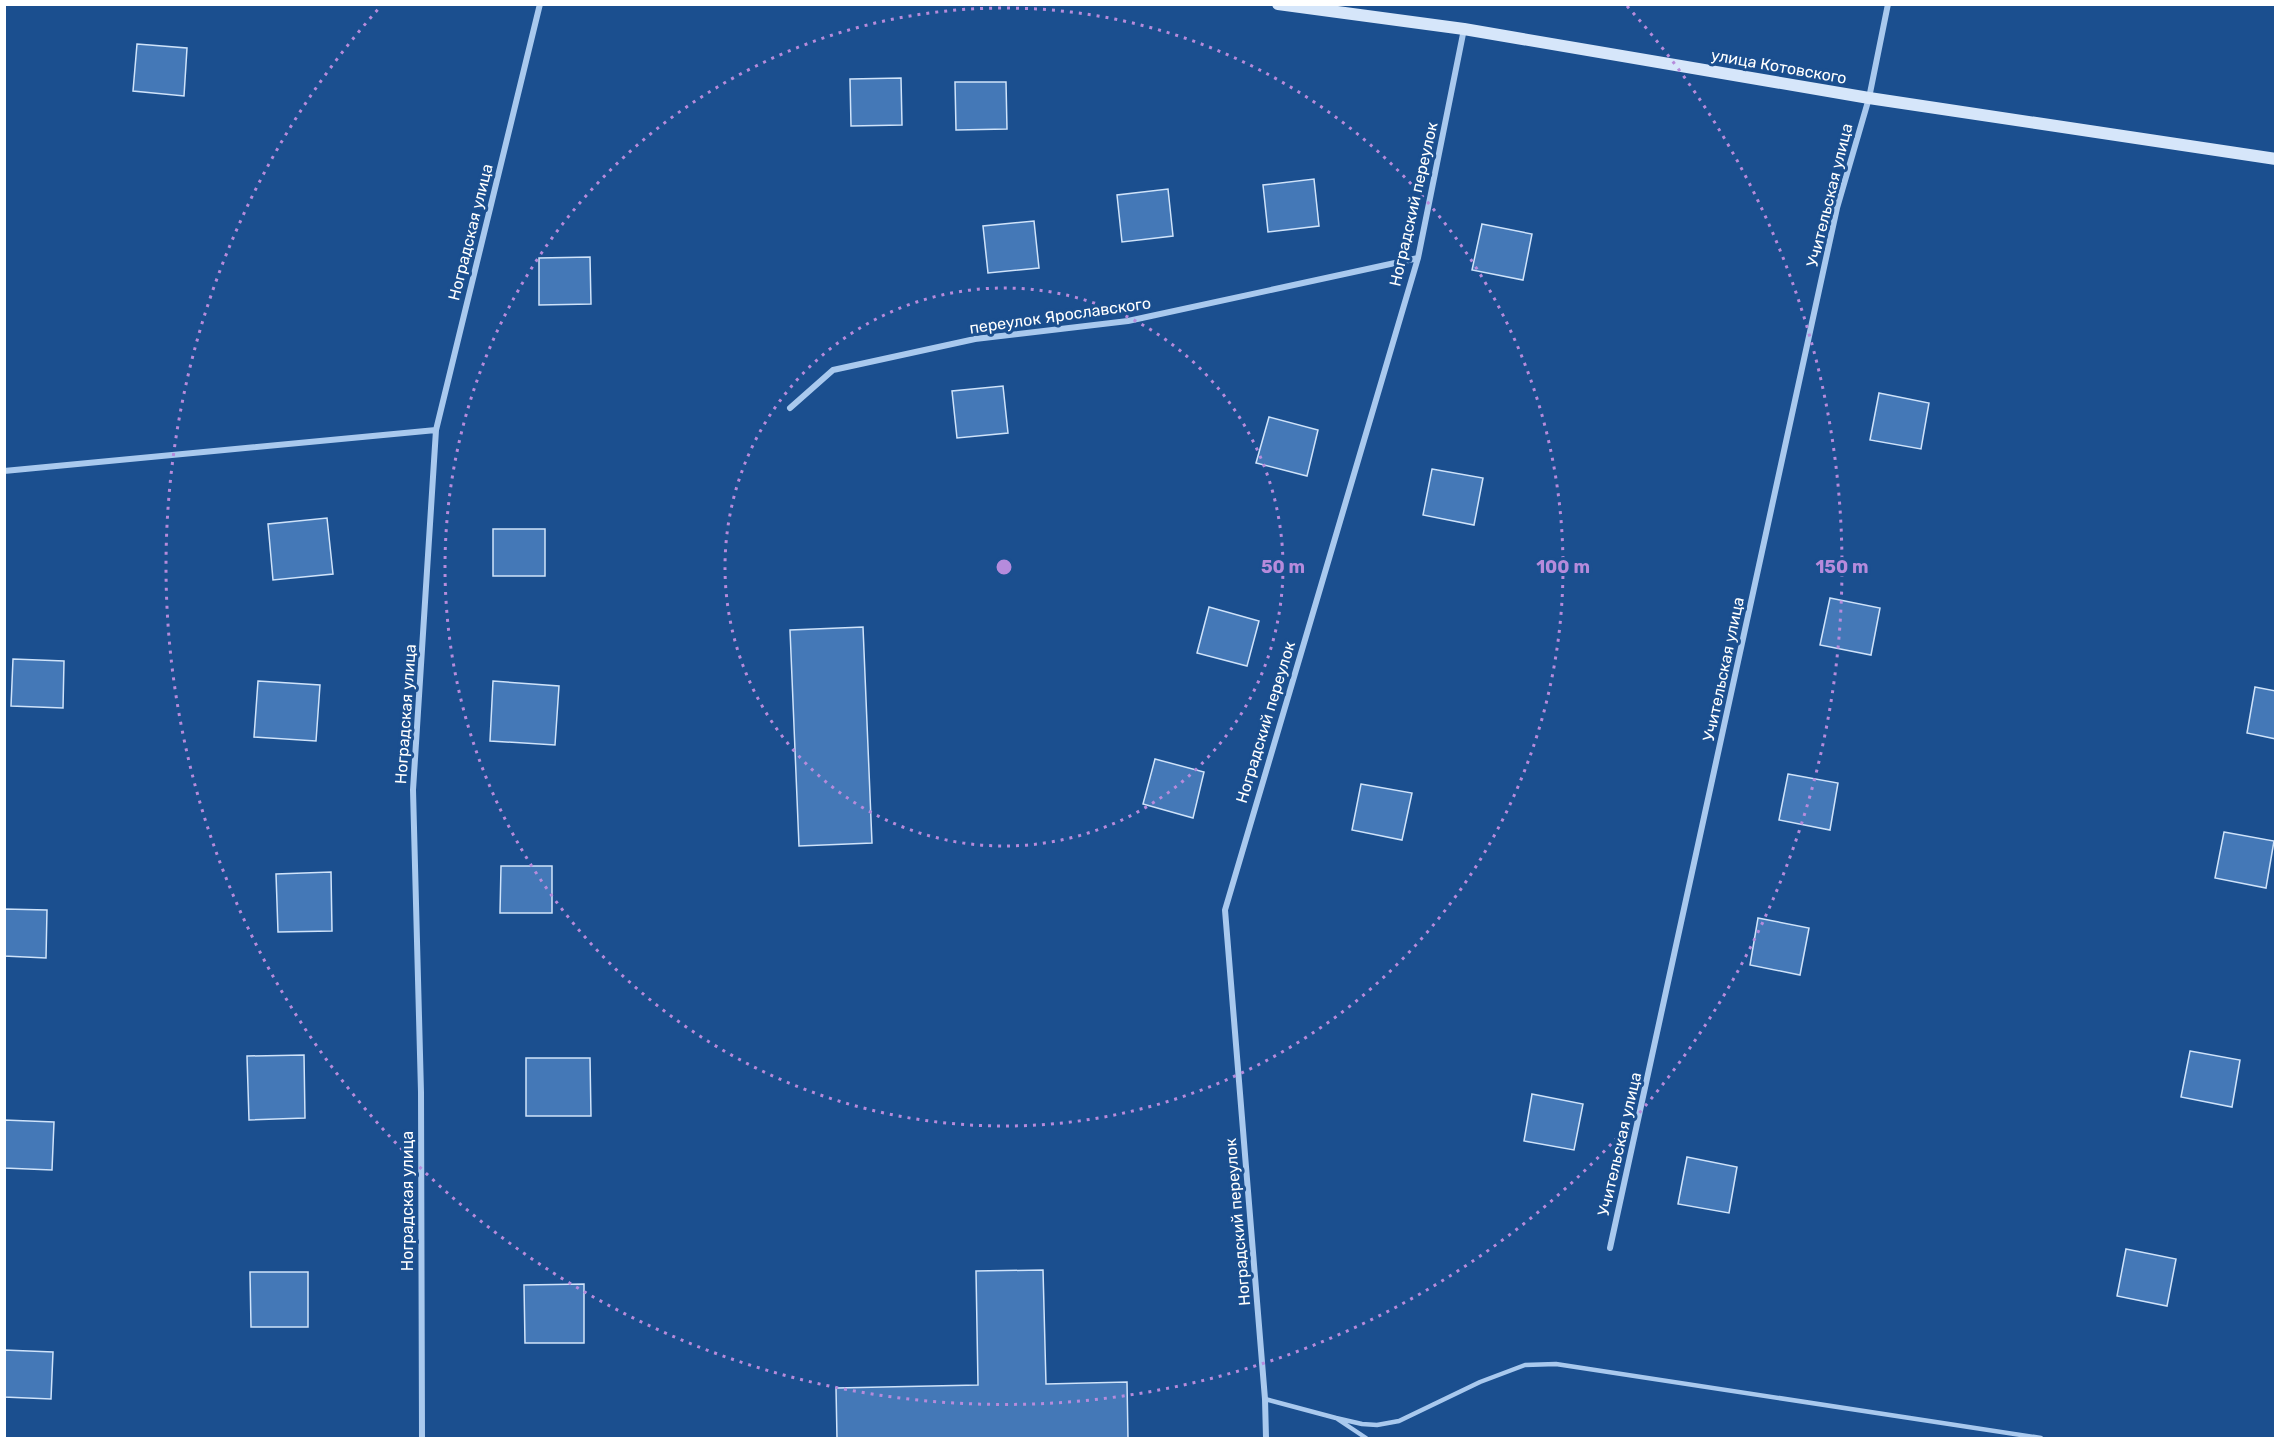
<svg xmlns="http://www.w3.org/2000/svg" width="2280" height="1443" viewBox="0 0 2280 1443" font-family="Rubik,sans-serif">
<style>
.building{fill:#4478b7;stroke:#cfe3fa;stroke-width:1.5}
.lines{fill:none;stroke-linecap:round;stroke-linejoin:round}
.lane{stroke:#a9c9ee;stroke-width:4.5}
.street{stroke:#a9c9ee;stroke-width:6}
.secondary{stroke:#d6e6fa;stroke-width:12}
.ring{fill:none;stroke:#b68bdc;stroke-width:3;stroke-dasharray:3 6}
.labels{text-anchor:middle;stroke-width:6;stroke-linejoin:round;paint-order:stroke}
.street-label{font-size:16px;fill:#fff;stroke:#1b4f8f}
.centre{fill:#b68bdc;stroke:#1b4f8f;stroke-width:3}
.ring-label{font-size:18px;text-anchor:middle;font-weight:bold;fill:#b68bdc;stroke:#1b4f8f;stroke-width:6;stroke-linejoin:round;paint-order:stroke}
</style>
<rect width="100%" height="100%" fill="#1b4f8f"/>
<path class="building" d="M137 44 187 48 184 96 133 91Z
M901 78 902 125 851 126 850 79Z
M955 82H1006L1007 129 956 130Z
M1314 179 1319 226 1268 232 1263 185Z
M1168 189 1173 236 1122 242 1117 195Z
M1034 221 1039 268 988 273 983 226Z
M1482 224 1532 234 1523 280 1472 270Z
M590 257 591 304 539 305V258Z
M1003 386 1008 433 957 438 952 391Z
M1879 393 1929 403 1921 449 1870 440Z
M1269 417 1318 430 1307 476 1256 463Z
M1432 469 1483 478 1474 525 1423 515Z
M327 518 333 574 273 580 268 524Z
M493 529H545V576H493Z
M1830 598 1880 608 1871 655 1820 645Z
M1209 607 1259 621 1247 666 1197 653Z
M863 627 872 843 799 846 790 630Z
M13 659 64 661 63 708 11 706Z
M258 681 320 685 316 741 254 737Z
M493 681 559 686 555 745 490 741Z
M2255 687 2276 691V739L2247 733Z
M1155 759 1204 772 1193 818 1143 804Z
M1788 774 1838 783 1830 830 1779 820Z
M1361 784 1412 793 1402 840 1352 830Z
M2224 832 2274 841 2266 888 2215 878Z
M501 866H552V913H500Z
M331 872 332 931 278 932 276 874Z
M4 909 47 910 46 958 4 956Z
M1758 918 1809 928 1800 975 1750 965Z
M2190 1051 2240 1060 2232 1107 2181 1097Z
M304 1055 305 1118 249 1120 247 1056Z
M526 1058H590L591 1116H526Z
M1532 1094 1583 1104 1574 1150 1524 1141Z
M4 1120 54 1122 52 1170 4 1168Z
M1687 1157 1737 1167 1729 1213 1678 1204Z
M2126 1249 2176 1259 2167 1306 2117 1296Z
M1043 1270 1046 1384 1127 1382 1128 1438H837L836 1388 978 1385 976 1271Z
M250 1272H308V1327H251Z
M584 1284V1343H525L524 1285Z
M4 1350 53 1352 51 1399 4 1397Z"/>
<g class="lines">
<path class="lane" d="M1265 1399 1336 1418 1366 1438
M1336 1418 1362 1424 1377 1425 1399 1421 1480 1382 1525 1365 1556 1364 2041 1438"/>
<path class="street" d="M790 408 833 370 975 339 1128 321 1418 258
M4 471 436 430
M1610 1248 1837 208 1869 98 1888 4
M422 1438 421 1092 413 790 436 430 540 4
M1266 1438 1265 1399 1225 910 1418 258 1464 29"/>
<path class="secondary" d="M1278 4 1464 29 1869 98 2276 159"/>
</g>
<g class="ring">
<circle cx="1004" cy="567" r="279"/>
<circle cx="1004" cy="567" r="559"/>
<path d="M1627 6A838 838 0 1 1 381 6"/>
</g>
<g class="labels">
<g class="street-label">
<text transform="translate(1779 66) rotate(10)" y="6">улица Котовского</text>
<text transform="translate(1829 195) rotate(-76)" y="6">Учительская улица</text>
<text transform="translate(1413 204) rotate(-77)" y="6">Ноградский переулок</text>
<text transform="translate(470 232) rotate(-76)" y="6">Ноградская улица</text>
<text transform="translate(1060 315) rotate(-8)" y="6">переулок Ярославского</text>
<text transform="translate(1723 669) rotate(-78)" y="6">Учительская улица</text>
<text transform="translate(405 714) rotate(-86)" y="6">Ноградская улица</text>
<text transform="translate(1265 722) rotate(-73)" y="6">Ноградский переулок</text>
<text transform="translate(1619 1144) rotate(-77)" y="6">Учительская улица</text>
<text transform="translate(407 1201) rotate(-90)" y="6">Ноградская улица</text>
<text transform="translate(1237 1222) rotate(-95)" y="6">Ноградский переулок</text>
</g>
</g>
<circle cx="1004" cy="567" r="9" class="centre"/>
<g class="ring-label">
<text x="1283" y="573">50 m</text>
<text x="1563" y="573">100 m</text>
<text x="1842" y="573">150 m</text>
</g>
<rect width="2280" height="1443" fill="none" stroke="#ffffff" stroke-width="12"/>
</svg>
